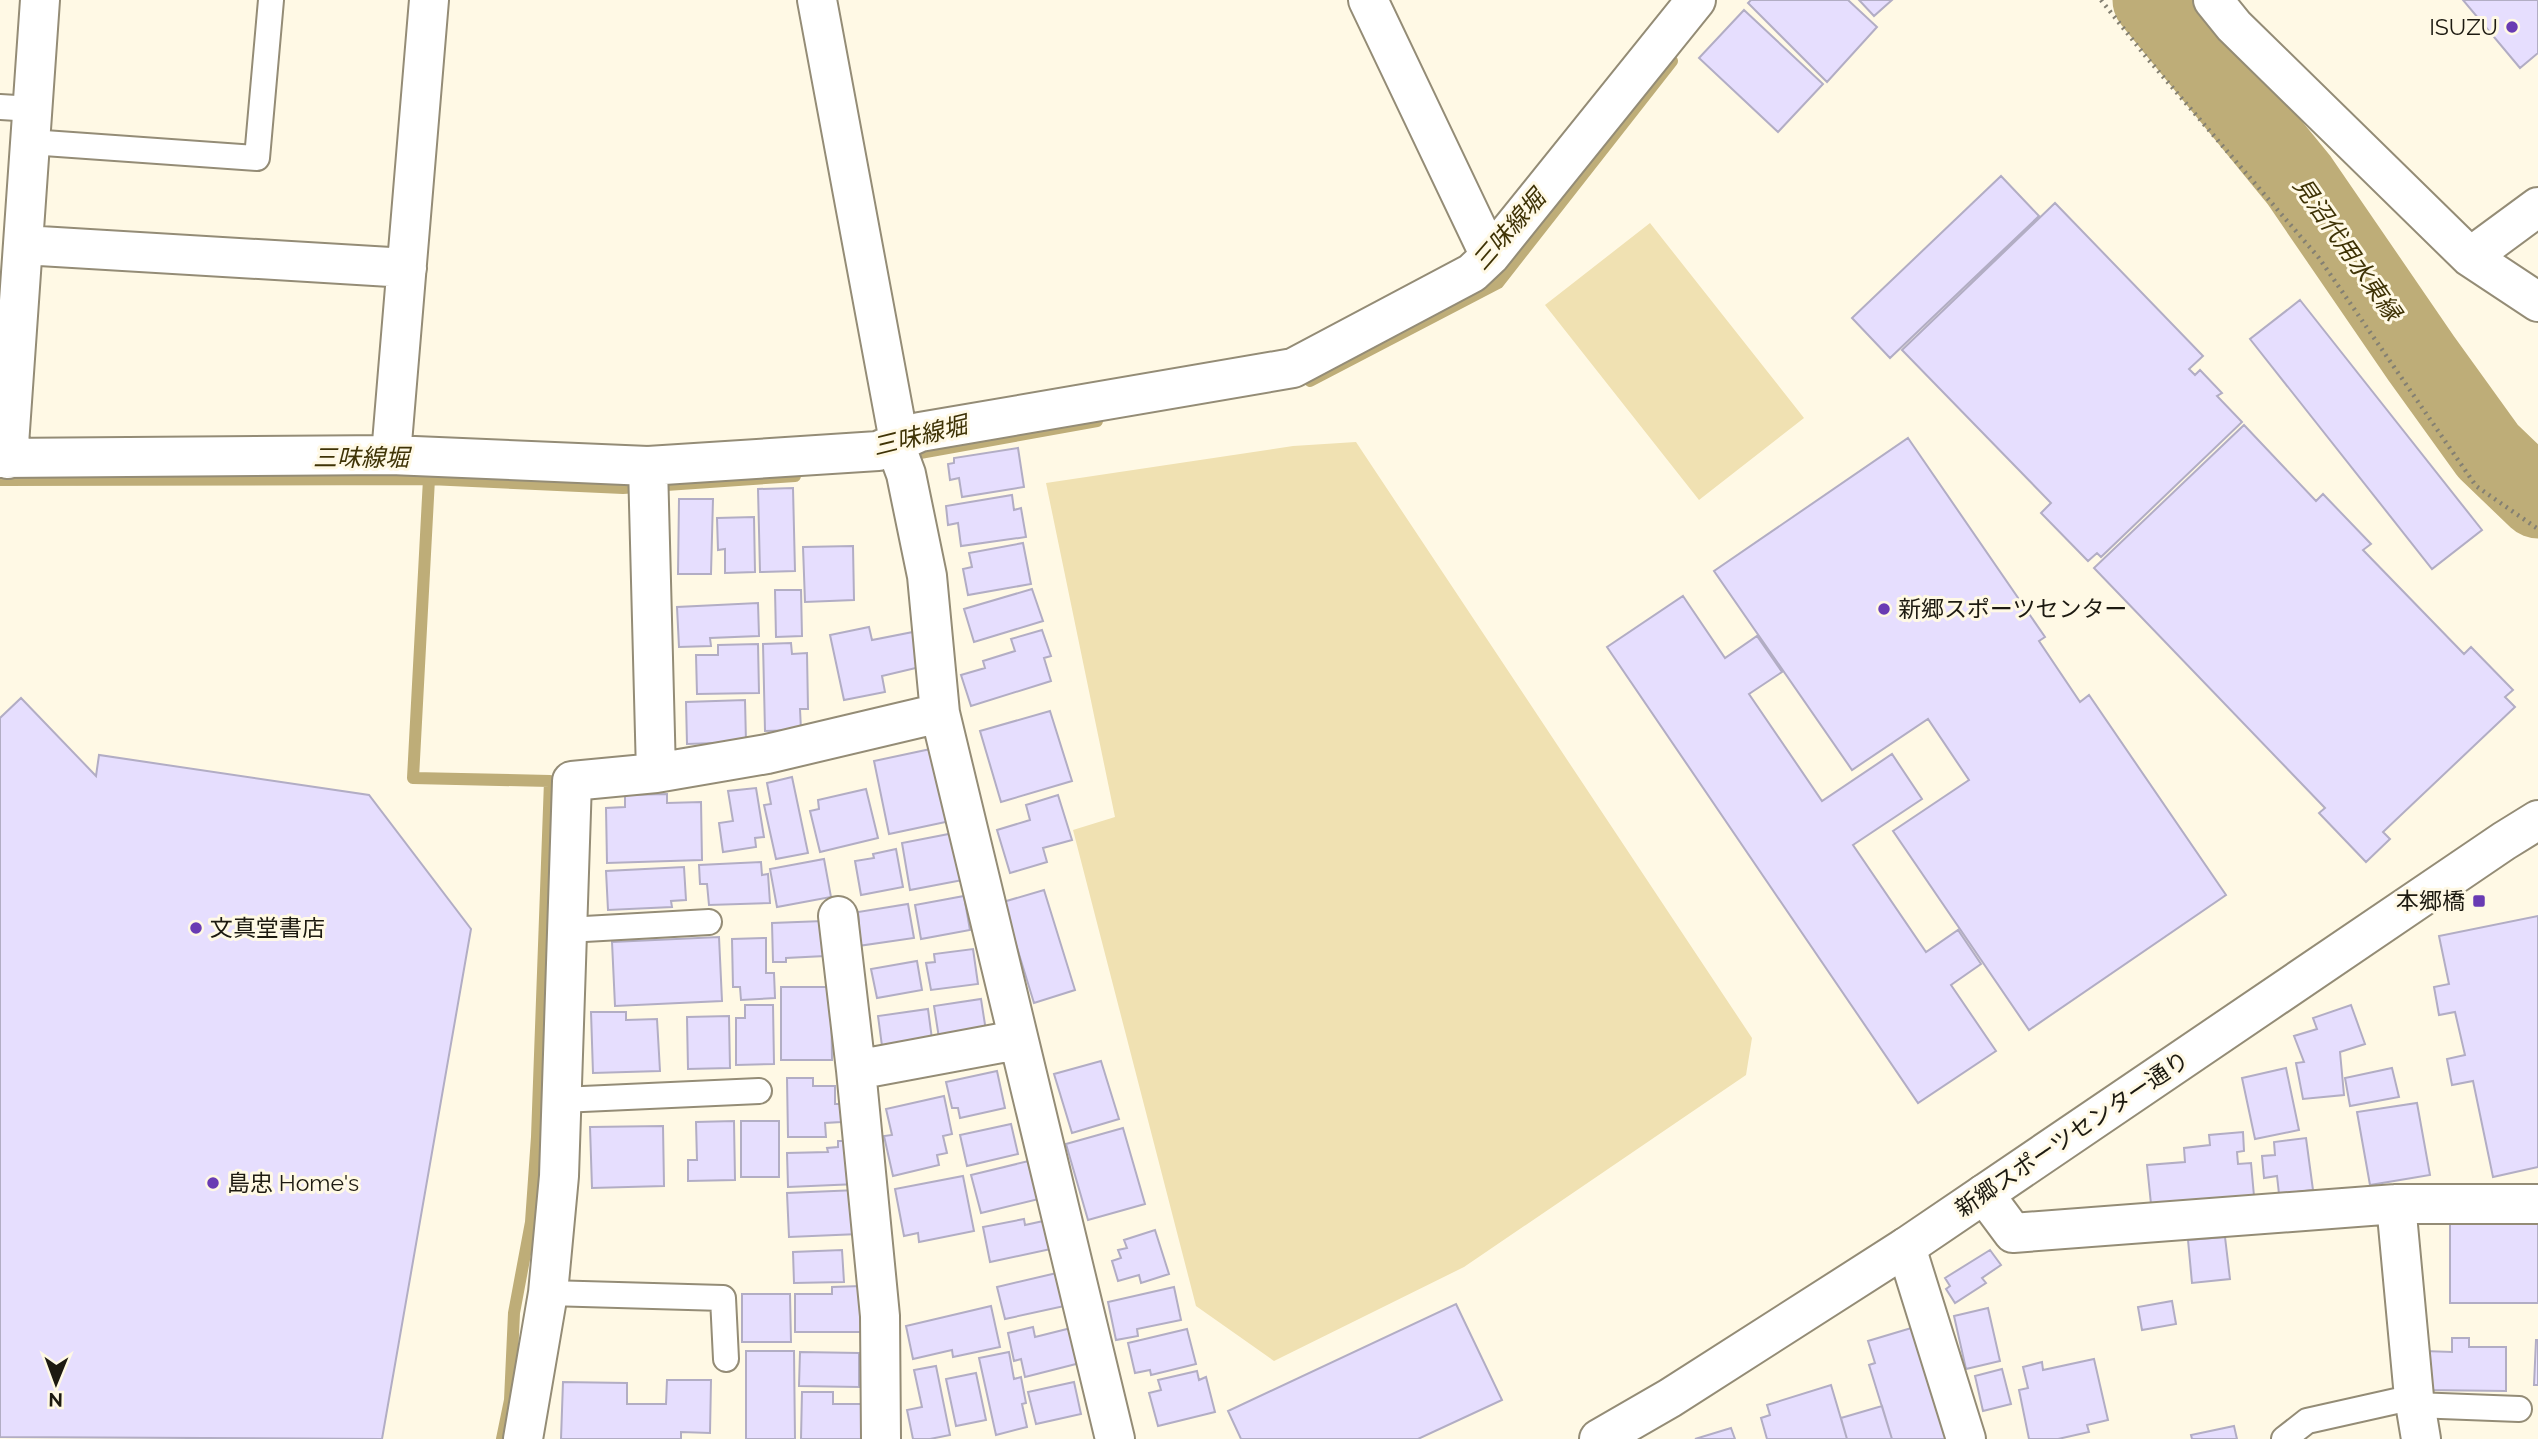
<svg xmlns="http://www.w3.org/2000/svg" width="2538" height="1439" viewBox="0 0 2538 1439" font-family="Raleway,'Noto Sans JP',sans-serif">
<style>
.green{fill:#f0e1b2}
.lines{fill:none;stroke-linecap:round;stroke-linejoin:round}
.stream{stroke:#bead78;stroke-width:12}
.river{stroke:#bead78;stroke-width:79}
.building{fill:#e6defe;stroke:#b2adc4;stroke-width:2}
.service-casing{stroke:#948c76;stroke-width:28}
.minor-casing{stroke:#948c76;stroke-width:42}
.tertiary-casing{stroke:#948c76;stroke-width:42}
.path{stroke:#848072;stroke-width:4.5;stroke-dasharray:2 5;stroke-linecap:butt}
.service{stroke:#fff;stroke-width:24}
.minor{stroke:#fff;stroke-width:38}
.tertiary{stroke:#fff;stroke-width:38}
.poi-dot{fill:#693bb3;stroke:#fff9e5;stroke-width:2.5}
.labels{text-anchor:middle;stroke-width:6;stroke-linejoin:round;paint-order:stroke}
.poi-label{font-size:23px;fill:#1d1a11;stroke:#fff9e5;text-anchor:start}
.street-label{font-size:23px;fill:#1d1a11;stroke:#fff9e5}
.water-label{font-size:24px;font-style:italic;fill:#3f3306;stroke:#fff9e5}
</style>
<rect width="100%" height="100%" fill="#fff9e5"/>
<path class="green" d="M1650 223 1804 418 1699 500 1545 305Z
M1356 442 1752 1038 1746 1075 1464 1267 1274 1361 1196 1306 1073 830 1115 817 1046 483 1293 446Z"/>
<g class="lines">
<path class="stream" d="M1310 381 1498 283 1672 61
M905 459 920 453 1097 421
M429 479 413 778 550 781 537 1137 531 1222 514 1313 510 1400 502 1439
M0 480 429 479 623 488 795 476"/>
<path class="river" d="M2152 0 2299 180 2421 358 2488 451 2538 499"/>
</g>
<path class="building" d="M1751 0H1848L1877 27 1827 82 1748 3Z
M1859 0H1892L1874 16Z
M2463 0H2538V53L2520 68Z
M1744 10 1823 84 1778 132 1699 58Z
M2001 176 2039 216 1890 358 1852 318Z
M2055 203 2203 356 2189 369 2195 375 2200 370 2222 393 2217 396 2242 422 2101 557 2097 553 2088 561 2041 513 2051 503 1902 350Z
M2300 300 2482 530 2432 569 2250 339Z
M2244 425 2316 501 2323 494 2371 544 2363 550 2464 654 2471 647 2513 690 2505 697 2515 707 2383 832 2390 839 2366 862 2319 813 2325 808 2094 568Z
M1908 438 2045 637 2039 641 2080 702 2089 695 2226 895 2029 1030 1893 831 1969 780 1928 719 1852 770 1714 571Z
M1018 448 1024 487 962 497 959 478 950 480 948 464 954 463V458Z
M793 488 795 571 760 572 758 489Z
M1012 495 1014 510 1021 508 1026 537 961 546 958 523 948 525 946 506Z
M679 499H713L711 574H678Z
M754 517 755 572 725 573V549L718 550 717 518Z
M1023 543 1031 584 968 595 963 569 972 567 969 553Z
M853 546 854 600 805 602 803 547Z
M1032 589 1043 621 974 642 964 609Z
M775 590H801L802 636 776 637Z
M1683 596 1725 658 1757 636 1782 672 1749 694 1822 801 1892 754 1922 799 1853 845 1926 952 1958 930 1981 964 1951 985 1996 1051 1918 1103 1607 647Z
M758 603 759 636 710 638 711 646 679 647 677 607Z
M869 627 872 640 913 632 920 667 882 676 885 692 844 700 830 635Z
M1042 630 1051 656 1044 658 1051 681 971 706 961 675 985 668 983 661 1015 651 1011 639Z
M791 643 792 654 807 653 808 709H800L801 730 765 731 763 644Z
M758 644 759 693 697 694 696 655H718V645Z
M21 698 96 776 99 755 369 795 471 929 382 1439 0 1437V718Z
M745 700 746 742 687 744 686 702Z
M1050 711 1072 781 1001 802 980 731Z
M940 747 955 820 889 834 874 761Z
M792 777 808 853 776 859 764 805 771 804 767 783Z
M756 788 764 837 755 838 756 847 723 852 719 823 733 821 728 791Z
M866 789 878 838 820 852 810 811 819 809 818 800Z
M667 794V803L701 802 702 860 607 863 606 808 625 807V795Z
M1058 795 1072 840 1043 848 1047 862 1010 873 997 830 1030 820 1026 805Z
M959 832 968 879 910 890 902 843Z
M896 849 903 887 861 895 855 861 874 858 873 854Z
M824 859 831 897 777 907 770 869Z
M761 862 762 875 768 874 770 903 709 905 707 884H700L699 865Z
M684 867 686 900 671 901 672 907 608 910 606 871Z
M1044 890 1075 990 1034 1003 1003 902Z
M964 896 970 930 921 939 915 905Z
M908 904 914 938 858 946 854 924 859 923 858 912Z
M2538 916V1167L2493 1177 2473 1081 2452 1085 2447 1059 2465 1055 2455 1012 2439 1015 2434 987 2449 984 2439 936Z
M823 921 825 956 786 958V962H773L772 923Z
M719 937 722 1001 615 1006 612 942Z
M766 938V973H774L775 998 741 1000 740 987H733L732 939Z
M973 949 978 984 931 990 926 963 935 962 934 954Z
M917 961 922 990 877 998 871 969Z
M781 987H831L832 1060H781Z
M981 999 986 1031 939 1038 934 1006Z
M745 1005H773L774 1064 736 1065V1018H745Z
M2351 1005 2365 1044 2340 1052 2344 1095 2303 1099 2296 1063 2304 1062 2294 1036 2317 1029 2313 1018Z
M928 1009 932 1039 882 1046 878 1016Z
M591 1012H626V1020L657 1019 660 1071 593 1073Z
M729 1016 730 1068 688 1069 687 1017Z
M1101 1061 1119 1119 1072 1133 1054 1074Z
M2286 1068 2299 1130 2255 1139 2242 1078Z
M2392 1068 2399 1097 2350 1106 2345 1078Z
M997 1071 1005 1108 960 1118 958 1108H952L946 1082Z
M787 1078H813V1086H835V1104H841V1122L825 1123 826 1137H788Z
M944 1096 952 1134 943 1136 947 1153 937 1155 939 1165 893 1176 884 1136 892 1135 886 1109Z
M2417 1103 2430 1175 2370 1185 2357 1112Z
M734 1121 735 1180 688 1181V1160H697L696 1122Z
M741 1121H779V1177H741Z
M1011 1124 1018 1154 967 1166 960 1135Z
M663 1126 664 1186 592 1188 590 1127Z
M1123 1128 1145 1204 1088 1220 1066 1144Z
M2243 1132 2244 1151 2237 1152 2238 1164 2251 1163 2254 1196 2151 1204 2147 1165 2185 1162 2184 1148 2210 1145 2209 1135Z
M2306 1138 2313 1190 2279 1194 2277 1176 2264 1178 2262 1156 2275 1155 2274 1142Z
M838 1141H849L857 1184 788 1187 787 1153 828 1152 827 1148 838 1147Z
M1037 1159 1047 1197 981 1213 971 1175Z
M963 1176 974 1231 919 1242 918 1233 904 1236 895 1189Z
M857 1190 859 1234 789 1237 787 1193Z
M1024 1219 1025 1225 1048 1220 1060 1247 990 1262 983 1227Z
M2450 1219H2538V1303H2450Z
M1155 1230 1169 1274 1141 1283 1139 1275 1118 1281 1112 1261 1121 1258 1118 1250 1127 1248 1124 1240Z
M2225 1237 2230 1279 2192 1283 2188 1240Z
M842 1250 844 1282 794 1283 793 1252Z
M1990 1250 2001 1265 1982 1278 1986 1283 1955 1303 1946 1289 1950 1286 1945 1278Z
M1061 1272 1069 1305 1005 1319 997 1287Z
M861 1286 868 1332H795V1294H832V1287Z
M1174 1287 1181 1320 1137 1329 1138 1336 1116 1340 1108 1302Z
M742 1294H790L791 1342H742Z
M2172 1301 2176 1324 2142 1330 2138 1307Z
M1456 1304 1502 1400 1418 1439H1241L1228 1411Z
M991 1306 1000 1347 953 1357 952 1350 913 1359 906 1326Z
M1988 1308 2000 1361 1966 1369 1954 1316Z
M1918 1326 1952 1439H1892L1869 1365 1875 1363 1868 1341Z
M1033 1327 1035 1337 1071 1328 1080 1363 1025 1377 1021 1359 1014 1361 1008 1333Z
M1187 1329 1196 1364 1151 1375 1150 1370 1135 1373 1128 1343Z
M2452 1338H2469V1347H2506V1391L2424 1390V1351L2452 1352Z
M2536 1340H2538V1385H2534Z
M746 1351H794L795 1439H746Z
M800 1352 859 1353V1387L799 1386Z
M1009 1352 1014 1379 1021 1377 1026 1403 1022 1404 1027 1427 996 1435 979 1358Z
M2094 1359 2108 1420 2087 1425 2089 1432 2058 1439H2029L2019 1390 2028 1388 2023 1367 2042 1362 2043 1370Z
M936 1366 950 1435 930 1439H913L907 1410 922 1407 914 1370Z
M2002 1369 2011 1404 1983 1411 1975 1376Z
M1197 1371 1199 1380 1206 1377 1215 1412 1158 1426 1149 1393 1161 1390 1158 1380Z
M976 1373 986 1420 956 1426 946 1379Z
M667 1380H711L710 1433 681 1432V1439H561L563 1382 627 1383V1404H666Z
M1074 1382 1081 1414 1036 1424 1028 1392Z
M1831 1385 1847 1439H1767L1761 1418 1770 1415 1767 1405Z
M802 1392H833V1404H869V1439H801Z
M1882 1406 1892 1439H1847L1841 1418Z
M2234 1426 2237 1439H2192L2191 1435Z
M1731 1428 1735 1439H1695Z"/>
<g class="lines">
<g class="service-casing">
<path id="service" d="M0 107 33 109
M30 142 257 158 271 0
M567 930 709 922
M561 1100 759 1091
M548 1293 723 1298 726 1359
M2415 1405 2519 1409
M2284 1439 2307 1421 2414 1397"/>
</g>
<g class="minor-casing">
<path id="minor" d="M817 0 899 441V455L906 474 927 576 940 713 1115 1439
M1368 0 1490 256
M2213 0 2234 26 2470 257 2538 302
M23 245 407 268
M2470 257 2538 207
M391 455 429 0
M0 458 391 455 648 466 878 451 920 432 1293 368 1472 273 1490 256 1696 0
M8 459 40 0
M648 466 656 773
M838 916 856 1070 880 1316 881 1439
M856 1070 1017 1040
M1984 1194 2013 1233 2396 1204H2538
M2396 1204 2414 1397 2421 1439
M1906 1247 1966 1439
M523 1439 548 1293 559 1176 572 781 656 773 767 754 940 713"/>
</g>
<g class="tertiary-casing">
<path id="tertiary" d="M1599 1439 1670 1398 1906 1247 2504 841 2538 820"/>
</g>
<path class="path" d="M2101 0 2147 58 2319 258 2476 486 2538 529"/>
<use href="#service" class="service"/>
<use href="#minor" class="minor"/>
<use href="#tertiary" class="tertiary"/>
</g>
<g class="poi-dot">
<circle cx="2512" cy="27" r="7"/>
<circle cx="1884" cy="609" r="7"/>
<rect x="2472" y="894" width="14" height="14" rx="3.5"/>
<circle cx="196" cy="928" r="7"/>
<circle cx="213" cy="1183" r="7"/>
</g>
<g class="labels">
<g class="poi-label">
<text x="2498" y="35" text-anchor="end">ISUZU</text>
<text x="1898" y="617">新郷スポーツセンター</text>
<text x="2465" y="909" text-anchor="end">本郷橋</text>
<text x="210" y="936">文真堂書店</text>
<text x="227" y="1191">島忠 Home's</text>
</g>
<g class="street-label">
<text transform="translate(2072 1134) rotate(-34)" y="8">新郷スポーツセンター通り</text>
</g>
<g class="water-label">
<text transform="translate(1509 230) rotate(-49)" y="8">三味線堀</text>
<text transform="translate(2347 249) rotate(55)" y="8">見沼代用水東縁</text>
<text transform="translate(920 436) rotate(-14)" y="8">三味線堀</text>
<text x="361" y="466">三味線堀</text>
</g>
</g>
<g transform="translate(56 1383) rotate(181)" stroke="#fff9e5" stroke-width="5" paint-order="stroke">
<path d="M0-5L12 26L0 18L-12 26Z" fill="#1d1a11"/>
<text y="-10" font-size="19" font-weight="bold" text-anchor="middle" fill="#1d1a11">N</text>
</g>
</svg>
